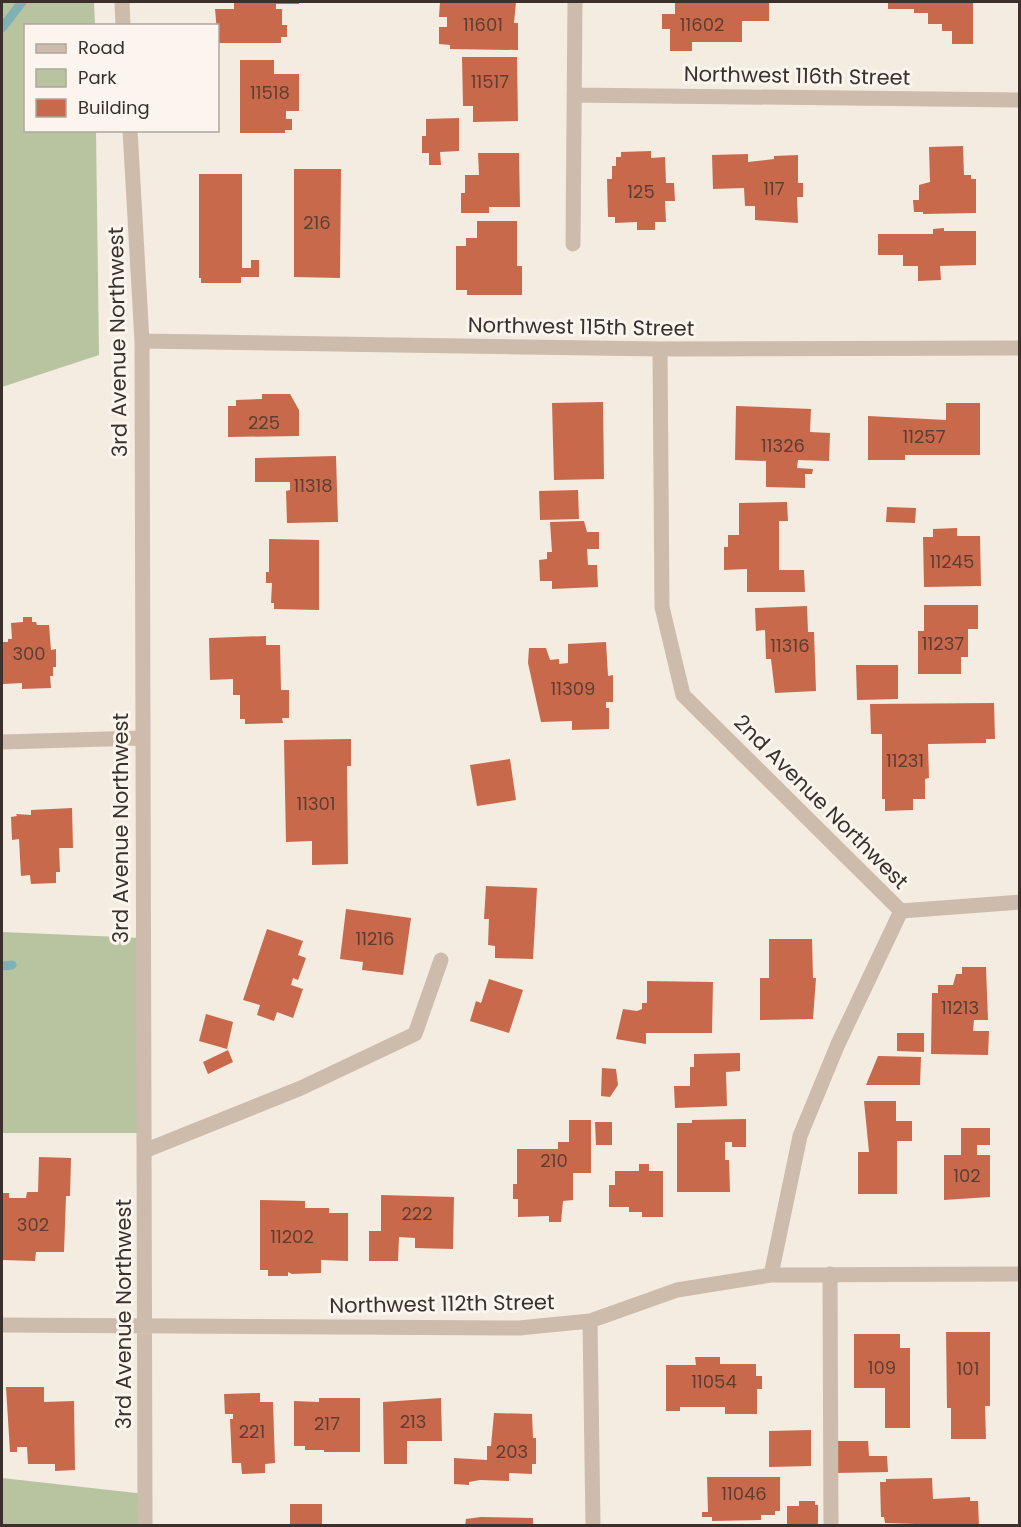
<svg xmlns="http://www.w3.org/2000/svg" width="1021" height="1527" viewBox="0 0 1021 1527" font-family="Poppins,sans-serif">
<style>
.green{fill:#b8c4a0}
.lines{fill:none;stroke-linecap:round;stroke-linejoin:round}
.stream{stroke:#7fb0b2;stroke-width:9}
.building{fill:#c8694b}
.minor{stroke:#cdbbac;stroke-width:15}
.labels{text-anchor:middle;stroke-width:6;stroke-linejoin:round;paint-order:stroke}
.number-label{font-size:18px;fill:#5e3e33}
.street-label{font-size:21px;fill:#3b302b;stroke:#fbf5ee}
</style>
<rect width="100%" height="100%" fill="#f4ebe1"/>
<path class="green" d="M2 2H94L95 25 26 26V130L96 131 99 355 2 387Z
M2 932 143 938 144 1133H2Z
M2 1478 145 1494V1525L2 1526Z"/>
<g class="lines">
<path class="stream" d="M2 28 22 2
M2 966 12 965"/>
</g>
<path class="building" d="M234 2H299V4H276V9H282V25H287V37H281V43H218L215 9H234Z
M440 2H516L514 23H518V50L450 49V45L439 44V27H447V17H439Z
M675 2H769V21H742V42H692V51H670V29H662V14H675Z
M888 2H973V44H952V31H942V24H928V13H914V9H888Z
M462 57H517L518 121 473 122V106H463Z
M240 60H274V74H299V111H286V119H292V130H285V133H240Z
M459 118V151L440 152 441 165H429V153H422V136H426V119Z
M963 146 964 175H971V179H976V213L923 214V212H914L913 200H919V185L930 182 929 147Z
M651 151V158L665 157 666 183H674L675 201H665L666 222H655V230H637V222L615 223V217H608L607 179H612V166H616V157H621V152Z
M478 153H519L520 207H489V213H461V193H465V175H479Z
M748 154V162L774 159V156L798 155V183H803V197H797L798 223 755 220V206H745L744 188 713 189 712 155Z
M294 169H341L340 278 294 277Z
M199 174H242V268H251V260H259V277H241V283H201V278H199Z
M477 221H517V266H522V295H467V290H456V246H466V238H477Z
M944 228V231H976V265L940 266 941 280 918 281V266H903V255H878V234H933V229Z
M262 394H290L299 410V436L228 437V406H236V400L262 399Z
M603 402 604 479 554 480 552 403Z
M946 403H980V455H905V460H868V416L946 420Z
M736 406 811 409 810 432 830 433 829 461 798 460 797 468 813 469 812 474H805V488L766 487V461L735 460Z
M336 456 338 522 287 523 286 491 290 490V482H255V458Z
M578 490 579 519 540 520 539 491Z
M787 502 788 521H779V570H804L805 592H747V569L724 570V547H728V535H739V503Z
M887 507 916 508 915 523 886 522Z
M584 521 587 532H599V549H587L588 565H597L598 587 552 589V581H540L539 560 547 559V552H552L550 522Z
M957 528V536H980L981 586 924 587 923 537H933V529Z
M269 539 319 540V610L274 609V603H271L272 583H266V572H269Z
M924 605H978V629H968V657H961V674H918V631H924Z
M807 606 808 632H814L816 691 775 693 771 659H766L765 630 756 631 755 608Z
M23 617H32V622H36L37 625H49L51 650 56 649V667H53V676H50L51 688 22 689V683L3 684 2 642H8V639H12L11 623 23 622Z
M266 636V645H280L281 690H289V718H282L283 723 245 724V719H240V695H233V679L210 680 209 638Z
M606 642 608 676 613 675V702H606V708H609V729L572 730V721L541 722 528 663 529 648H546L550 660 559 659V664L568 663V644Z
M856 665H898V699L857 700Z
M994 703 995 739H986V743L928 744 929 778 925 779V799H913V810L885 811V799H882V734H871L870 704Z
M351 739V766H347L348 864 312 865V841L286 842 284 740Z
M510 759 516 800 477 806 470 765Z
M72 808 73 848H59L60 872H56V883L31 884 30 875 21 876 19 839 12 840 11 817 17 816 16 814 31 815V810Z
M486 886 537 888 533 959 495 958V946L488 945 489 919H484Z
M346 909 411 918 403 975 362 970 363 962 340 959Z
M267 929 303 941 298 955 306 958 298 980 293 978 291 985 303 989 293 1018 277 1012 274 1021 257 1015 260 1005 243 1000Z
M769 939H812L813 978H816L813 1019 760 1020V978H769Z
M962 967H986L988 1020H974L973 1031H989L988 1055 931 1054 932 993H938V985H953L956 974H962Z
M489 979 523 990 509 1033 470 1021 476 1001 481 1003Z
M647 981 713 982 712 1033H646V1044L616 1039 623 1009 637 1011 642 1009V1003H647Z
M206 1014 233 1022 227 1049 199 1041Z
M897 1033H924V1052L897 1051Z
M228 1050 233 1062 208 1074 203 1062Z
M740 1053V1071L726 1072 727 1106 675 1108 674 1086H690V1067H694V1054Z
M878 1056 921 1057 920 1085H866Z
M602 1068 616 1069 618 1085 610 1097 601 1096Z
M864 1101H896V1121H912V1141H897V1194H858V1152H869Z
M746 1119V1147H732V1142H725V1160H729L730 1192H677V1123H692V1120Z
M569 1120H591V1173H573V1200L563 1201 561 1222H549V1216L518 1217V1199H513V1184H517V1149H558V1142H569Z
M595 1122H612V1145H596Z
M961 1128H990V1145H977V1155H990V1197L944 1200V1155H961Z
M39 1157 71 1158 70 1196H66L64 1252H36L35 1261 2 1260V1193H9V1198H26L27 1192H38Z
M639 1164H649V1171H663V1217H642V1212H629V1207H609V1185H615V1171H639Z
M381 1195 454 1197 453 1249 415 1248V1238L399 1237 398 1261H369V1231H381Z
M260 1200 305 1201V1208H329V1213H348V1261L321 1260V1273L292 1274 288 1272V1276H268V1270H260Z
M946 1332H990V1406H985L986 1439H951V1408H947Z
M854 1334H900V1348H910V1428H885V1388H854Z
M695 1357H720V1364H756V1376H762V1389H757V1414H725V1407H680V1411H666V1365H696Z
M6 1387H44V1402L74 1401 75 1470 55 1471V1464H28L27 1447H17V1452H10Z
M260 1393V1402H273L275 1463 265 1464V1473L242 1474 241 1463H232L230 1419H233V1414H225L224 1394Z
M319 1398H360V1452H324V1450H305V1446H294V1401L319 1402Z
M441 1398 442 1441H407V1464H384L383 1402Z
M494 1413 532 1414 533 1438H536V1464H532V1474L509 1473V1481L480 1480 469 1482V1485L454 1484V1458L487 1460V1446H491Z
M811 1430V1466L769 1467V1431Z
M836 1441H868L869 1456H887L888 1472 836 1473Z
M707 1477H780V1511H775V1515H761V1520L712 1521V1517H702V1512H708Z
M932 1478 933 1499 970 1497V1501H978L979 1526 885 1523 884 1517H881L880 1482H886V1479Z
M799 1501H815V1505H818V1526H787V1506H799Z
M290 1504H322V1524L290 1525Z
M481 1517 533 1518V1526H465L466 1519Z"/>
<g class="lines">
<path class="minor" d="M122 2 123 26
M574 95 1020 100
M130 130 142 341 145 1526
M573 244 575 2
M142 341 660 349 1020 348
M660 349 662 607 683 695 901 911
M2 742 142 738
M901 911 1020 902
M144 1151 301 1088 415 1034 441 960
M830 1274 831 1526
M771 1275 800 1136 838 1044 901 911
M590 1321 593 1526
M2 1325 519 1328 590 1321 677 1290 771 1275 1020 1274"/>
</g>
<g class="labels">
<g class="number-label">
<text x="483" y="31">11601</text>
<text x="702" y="31">11602</text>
<text x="490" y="88">11517</text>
<text x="270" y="99">11518</text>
<text x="774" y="195">117</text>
<text x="641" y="198">125</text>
<text x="317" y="229">216</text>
<text x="264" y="429">225</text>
<text x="924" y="443">11257</text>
<text x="783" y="452">11326</text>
<text x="313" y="492">11318</text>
<text x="952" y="568">11245</text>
<text x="943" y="650">11237</text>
<text x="790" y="652">11316</text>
<text x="29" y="660">300</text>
<text x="573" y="695">11309</text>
<text x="905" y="767">11231</text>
<text x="316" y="810">11301</text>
<text x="375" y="945">11216</text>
<text x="960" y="1014">11213</text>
<text x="554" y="1167">210</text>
<text x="967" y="1182">102</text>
<text x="417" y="1220">222</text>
<text x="33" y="1231">302</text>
<text x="292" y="1243">11202</text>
<text x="882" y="1374">109</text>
<text x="968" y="1375">101</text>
<text x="714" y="1388">11054</text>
<text x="413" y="1428">213</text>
<text x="327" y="1430">217</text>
<text x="252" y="1438">221</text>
<text x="512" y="1458">203</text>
<text x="744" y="1500">11046</text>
</g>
<g class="street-label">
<text transform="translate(797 76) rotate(1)" y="7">Northwest 116th Street</text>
<text transform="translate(581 327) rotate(1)" y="7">Northwest 115th Street</text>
<text transform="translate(118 342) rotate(-91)" y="7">3rd Avenue Northwest</text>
<text transform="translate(821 802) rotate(45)" y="7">2nd Avenue Northwest</text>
<text transform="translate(121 828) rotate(-90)" y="7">3rd Avenue Northwest</text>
<text transform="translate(442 1304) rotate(-1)" y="7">Northwest 112th Street</text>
<text transform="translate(124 1314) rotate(-90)" y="7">3rd Avenue Northwest</text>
</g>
</g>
<rect width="1021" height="1527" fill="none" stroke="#3b302b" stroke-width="6"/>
<rect x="24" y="24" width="195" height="108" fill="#fbf5ee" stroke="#aea6a0" stroke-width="1.5"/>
<rect x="36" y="44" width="30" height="9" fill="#cdbbac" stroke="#aea6a0" stroke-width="1.5"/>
<text x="78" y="54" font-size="18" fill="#3b302b">Road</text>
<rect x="36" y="69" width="30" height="18" fill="#b8c4a0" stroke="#aea6a0" stroke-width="1.5"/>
<text x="78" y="84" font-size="18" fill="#3b302b">Park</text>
<rect x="36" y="99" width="30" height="18" fill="#c8694b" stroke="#aea6a0" stroke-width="1.5"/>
<text x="78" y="114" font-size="18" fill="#3b302b">Building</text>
</svg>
